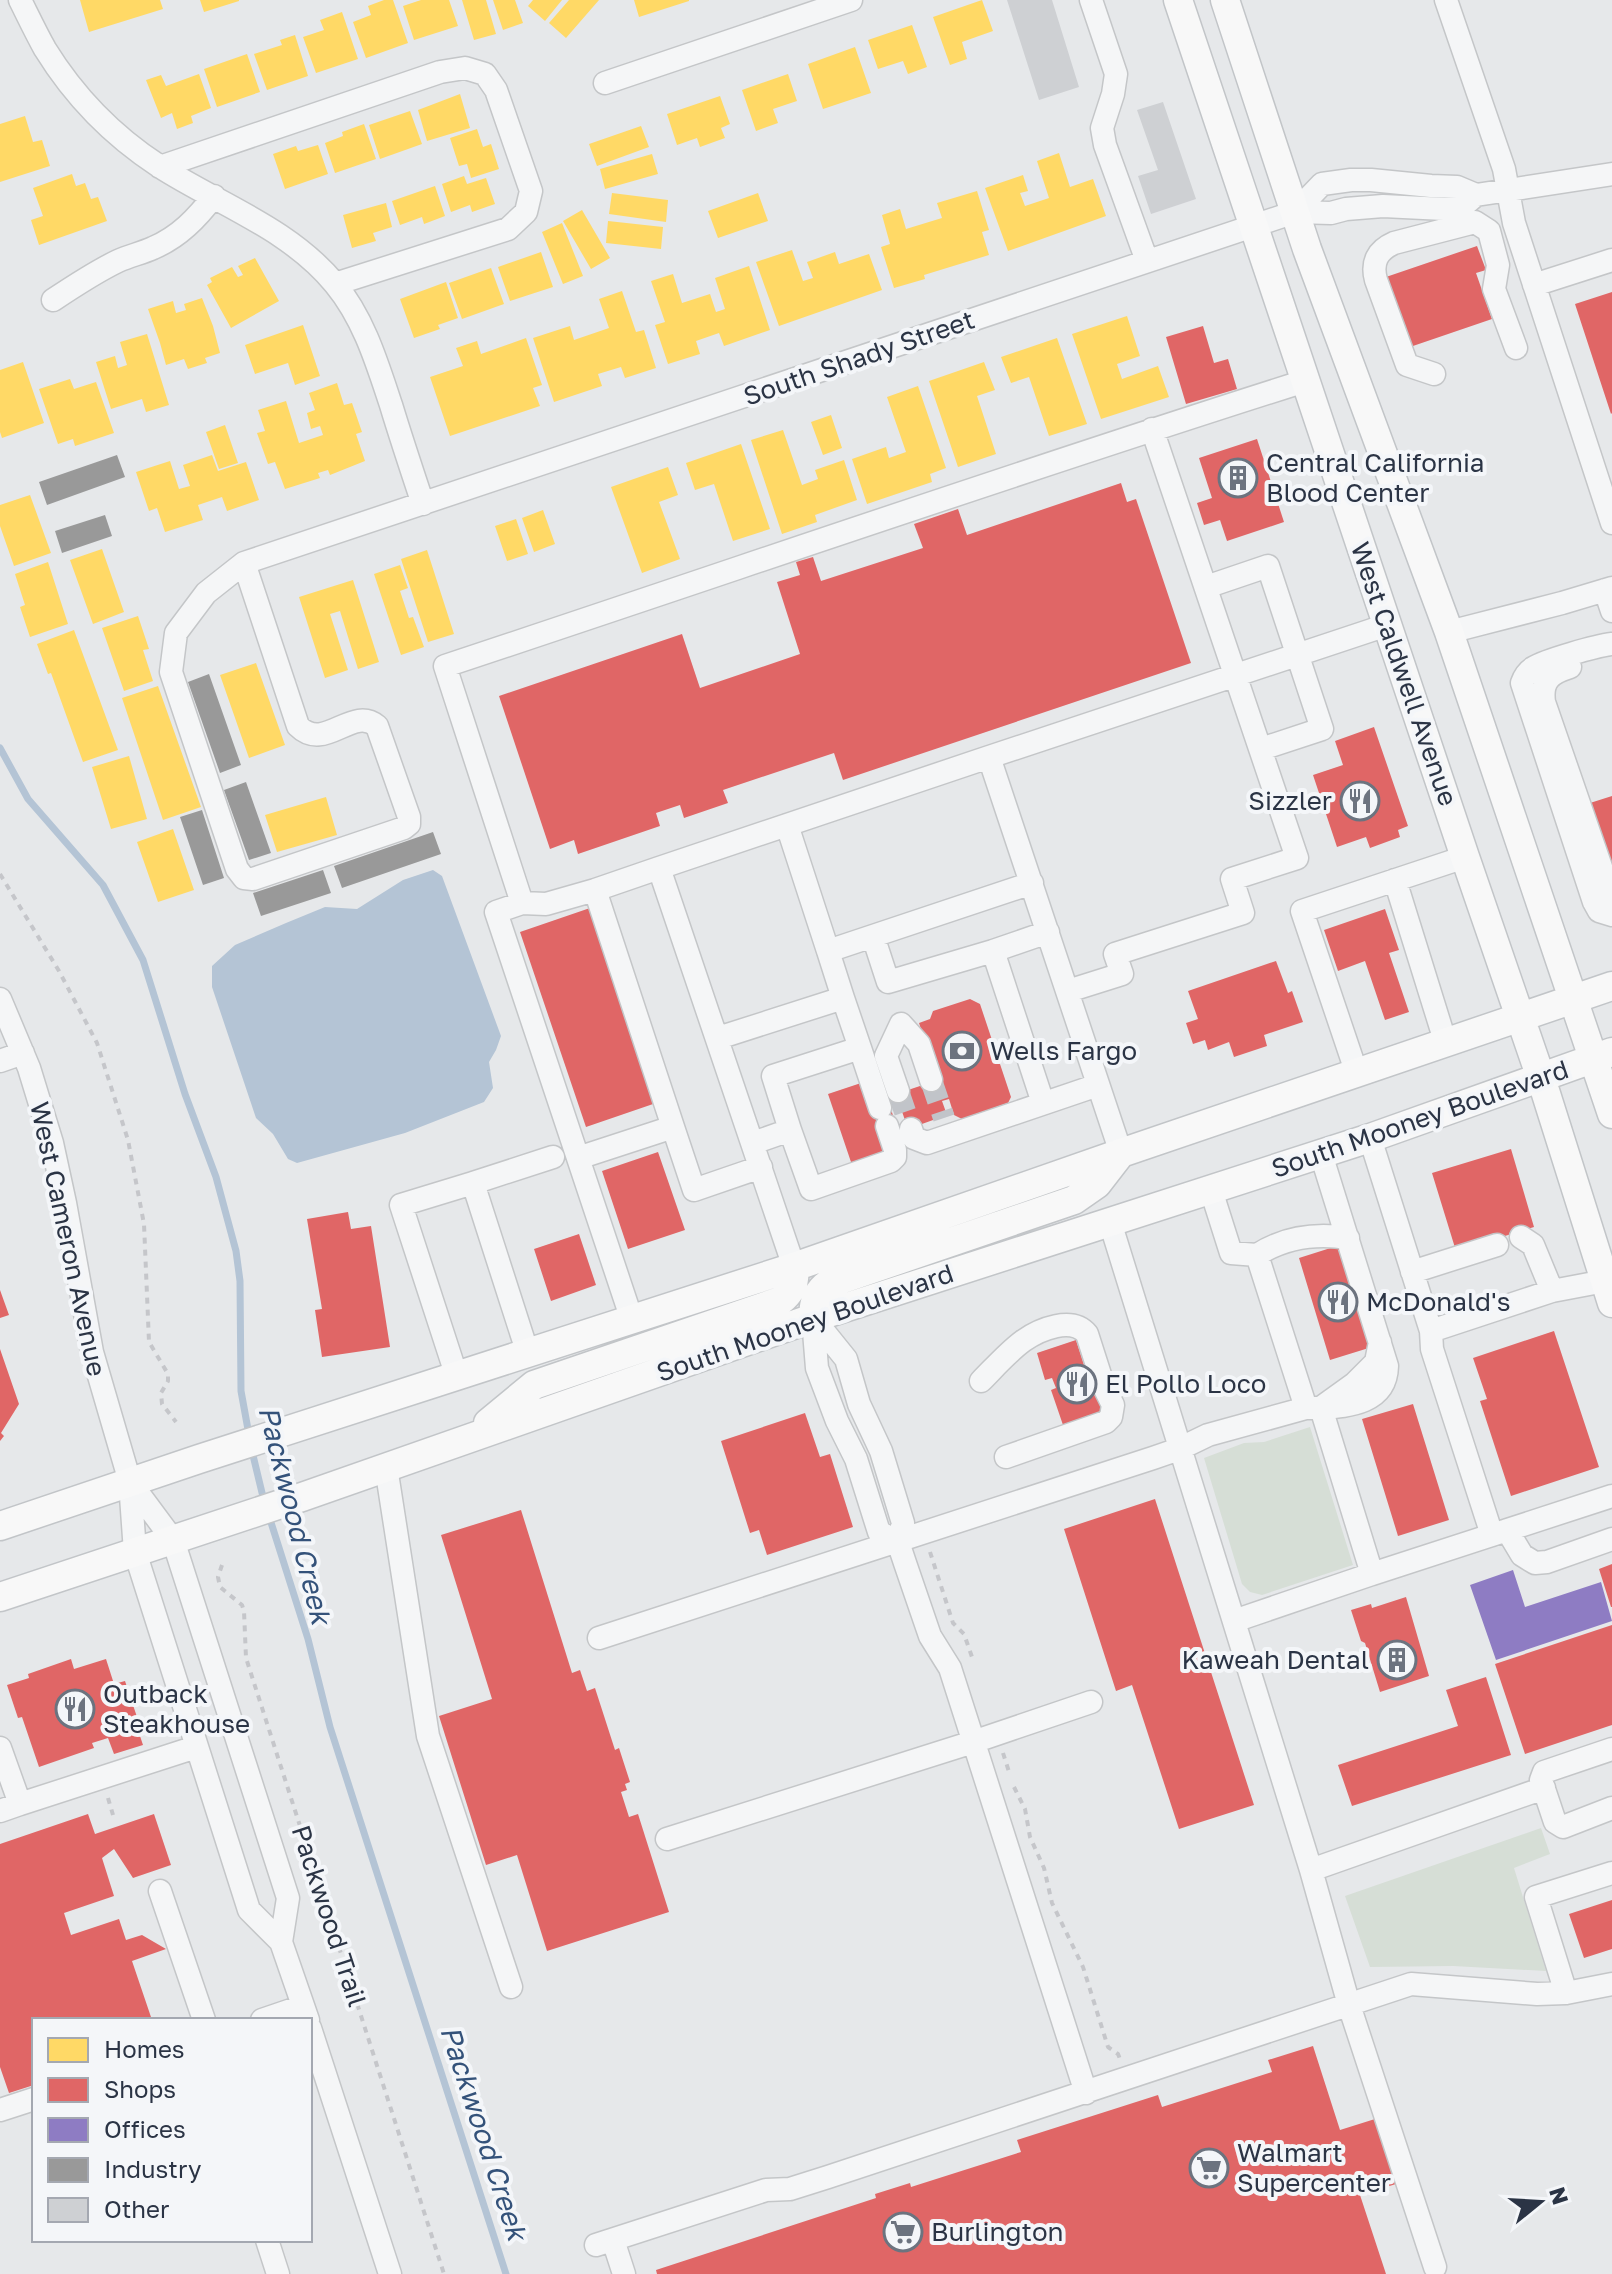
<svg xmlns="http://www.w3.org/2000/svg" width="1612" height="2274" viewBox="0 0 1612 2274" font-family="'Golos Text',sans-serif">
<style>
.green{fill:#d6ded6}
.water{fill:#b4c4d5}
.homes{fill:#ffd966}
.shops{fill:#e06666}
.offices{fill:#8e7cc3}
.industry{fill:#999}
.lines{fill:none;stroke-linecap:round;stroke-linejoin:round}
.stream{stroke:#b4c4d5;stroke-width:7}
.building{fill:#ced0d3}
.minor-tunnel{stroke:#c1c4c9;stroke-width:22;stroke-dasharray:22 11;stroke-linecap:butt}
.minor-casing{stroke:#c4c6c8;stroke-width:25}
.major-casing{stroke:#c2c5c8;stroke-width:31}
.path{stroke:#c5c6ca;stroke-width:4;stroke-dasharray:6 6;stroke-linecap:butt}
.minor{stroke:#f5f6f7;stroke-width:22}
.major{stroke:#f8f8f8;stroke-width:28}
.labels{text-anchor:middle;stroke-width:8;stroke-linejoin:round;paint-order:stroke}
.street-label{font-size:26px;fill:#2b3445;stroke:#f4f6f9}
.poi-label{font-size:26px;fill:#2b3445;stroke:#f4f6f9;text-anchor:start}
.water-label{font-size:28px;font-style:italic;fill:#34527a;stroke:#f4f6f9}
</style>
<rect width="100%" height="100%" fill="#e6e8ea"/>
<path class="green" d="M1310 1427 1353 1565 1262 1595 1250 1592 1242 1584 1204 1458 1244 1443 1264 1442Z
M1541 1828 1550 1854 1514 1868 1546 1971 1453 1966 1370 1967 1345 1896Z"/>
<path class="water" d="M433 870 442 876 501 1036 496 1050 489 1062 493 1088 484 1102 405 1133 297 1163 288 1159 273 1134 256 1118 212 987V966L235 945 286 923 325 907 357 909 403 880Z"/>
<path class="homes" d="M80 0H160L163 9 89 32Z
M200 0H239V1L204 12Z
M384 0H393L408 43 366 58 353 22 371 15 368 6Z
M421 0H449L458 26 414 40 403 6Z
M462 0H486L496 34 474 40Z
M493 0H515L523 23 503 30Z
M533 0H562L545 21 528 6Z
M569 0H599L566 38 549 23Z
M634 0H689V1L639 17Z
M982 0 993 31 962 42 967 59 950 65 933 17Z
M342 12 358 59 316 73 303 37 324 30 320 20Z
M912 25 927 67 908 74 903 61 878 69 868 40Z
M295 35 308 76 267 90 254 54 282 45 280 40Z
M855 47 871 93 823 109 808 64Z
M247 54 260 92 217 107 204 69Z
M199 74 211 108 191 116 193 123 177 129 172 113 161 118 146 80 161 75 166 86Z
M788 74 797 101 773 109 778 123 756 131 742 90Z
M460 94 470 128 427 141 418 110Z
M720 96 730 124 721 128 725 138 700 147 697 138 677 145 667 114Z
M410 111 422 144 380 159 369 125Z
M25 116 33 142 42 140 50 166 0 182V124Z
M364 124 376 159 335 173 325 143 343 136 342 132Z
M641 126 649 147 597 166 589 144Z
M477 129 483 147 491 144 499 169 471 178 467 164 459 166 450 138Z
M318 145 328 174 285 189 273 154 296 146 298 151Z
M1059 153 1070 187 1093 179 1106 216 1008 251 985 188 1023 175 1028 191 1020 193 1025 206 1049 198 1037 161Z
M652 154 658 174 605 189 600 169Z
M72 174 76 186 85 183 91 199 98 197 107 221 39 245 31 220 43 216 33 188Z
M464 176 467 184 486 178 495 204 472 212 470 205 451 212 442 184Z
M435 186 445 216 424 224 422 217 400 225 392 201Z
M977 191 989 230 982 232 989 255 924 275 925 279 894 288 881 247 890 244 882 215 900 209 906 229 942 218 937 203Z
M612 193 668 200 666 222 609 214Z
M758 193 768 221 718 238 708 211Z
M386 203 392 227 373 233 376 241 352 248 343 215Z
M582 210 610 258 591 269 563 221Z
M608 221 663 227 661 249 606 243Z
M562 223 583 276 563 284 542 232Z
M792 250 803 281 813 278 807 262 835 252 839 264 869 254 882 290 779 326 756 262Z
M541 252 553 287 510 301 498 267Z
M255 258 279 301 231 328 207 285 212 282 210 278 232 267 238 277 243 275 238 266Z
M749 266 770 330 724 346 719 333 696 341 700 354 668 364 655 325 665 322 651 281 673 274 682 303 710 294 716 312 725 309 715 278Z
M491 268 504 304 462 319 449 283Z
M446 282 458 318 438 325 440 329 414 338 400 299Z
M622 291 636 332 644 330 656 368 625 378 621 367 598 374 602 386 554 402 533 338 570 326 574 340 609 328 599 299Z
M202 298 213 326 220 353 205 358 207 363 188 369 184 359 166 365 160 343 148 309 173 301 176 313 186 310 184 304Z
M1127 316 1140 356 1117 364 1122 379 1158 366 1169 397 1101 419 1072 334Z
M303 325 320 376 295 385 288 363 255 374 245 345Z
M147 334 169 405 146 412 142 399 111 409 96 362 115 356 118 368 127 365 120 342Z
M526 338 542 385 533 388 540 406 450 436 430 377 463 366 456 348 477 341 481 354Z
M1057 338 1087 424 1049 436 1029 377 1011 383 1001 357Z
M23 362 44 423 2 438 0 432V370Z
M984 362 995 390 977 396 996 454 958 467 929 381Z
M70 379 74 389 96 382 114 433 75 446 73 439 58 444 39 389Z
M337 383 344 405 352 403 362 432 356 434 365 461 330 475 328 470 318 473 320 478 285 489 275 462 268 464 257 433 265 431 258 410 286 401 299 443 323 435 320 426 311 429 307 413 315 410 309 393Z
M918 386 946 468 930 474 932 482 867 504 852 459 886 447 889 458 906 452 887 397Z
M831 415 842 448 823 455 811 422Z
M225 425 238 463 219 469 206 432Z
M783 430 802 485 818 479 815 470 844 460 857 500 815 515 817 522 782 534 751 440Z
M741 444 770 529 733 541 714 484 695 490 686 463Z
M212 455 218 471 246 462 259 500 227 511 222 497 198 505 203 520 165 532 157 508 149 511 136 472 170 461 179 489 190 486 183 465Z
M668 467 678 495 659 502 680 559 642 573 611 487Z
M30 495 51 553 14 566 0 526V505Z
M543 510 555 544 534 552 522 518Z
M516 519 528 554 507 561 495 526Z
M102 549 124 612 93 624 70 560Z
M427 550 454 634 428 642 401 559Z
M48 562 68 624 30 637 20 607 25 605 15 574Z
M400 565 408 588 400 591 409 618 413 617 424 647 401 655 374 574Z
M353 580 379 662 358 669 340 611 330 614 348 670 325 678 299 597Z
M138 616 149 649 143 650 153 681 124 691 102 628Z
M74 630 118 750 83 762 51 673 48 674 37 644Z
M256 663 285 745 249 758 220 675Z
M158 686 201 807 163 820 122 698Z
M129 756 147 819 111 829 92 767Z
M326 797 337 835 277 852 265 815Z
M173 829 194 890 158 902 137 842Z"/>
<path class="shops" d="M1477 246 1486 270 1476 273 1492 319 1410 347 1386 277Z
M1612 292V413L1611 414 1575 304Z
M1203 326 1214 363 1228 359 1237 389 1186 404 1166 337Z
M1257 439 1284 522 1227 541 1220 520 1204 525 1197 503 1212 498 1199 458Z
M1121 483 1127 502 1136 499 1191 663 843 780 834 753 723 790 728 803 684 818 680 805 656 813 660 826 578 854 574 840 550 849 499 696 682 634 700 688 800 654 777 582 800 575 796 562 813 557 821 581 923 548 914 524 958 509 967 535Z
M1374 727 1408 826 1398 830 1400 837 1370 848 1366 837 1337 847 1313 775 1343 765 1335 741Z
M1612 796V870L1590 803Z
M590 908 656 1103 586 1127 520 932Z
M1385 909 1399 950 1389 953 1409 1012 1385 1020 1365 961 1338 971 1324 930Z
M1276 961 1288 993 1292 991 1303 1022 1264 1035 1267 1046 1234 1057 1229 1042 1208 1050 1205 1040 1193 1044 1186 1023 1198 1019 1188 991Z
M970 999 980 1004 1011 1097 1008 1103 962 1119 954 1115 949 1099 942 1101 947 1115 908 1129 896 1094 938 1080 919 1023 930 1019 933 1011Z
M864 1082 890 1106 895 1122 889 1153 852 1165 828 1094Z
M1511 1149 1534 1227 1456 1251 1432 1173Z
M658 1152 685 1230 628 1249 602 1171Z
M348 1212 351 1229 371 1226 390 1347 322 1357 315 1310 322 1309 307 1219Z
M579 1234 596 1285 551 1301 534 1249Z
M1340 1245 1372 1347 1330 1360 1299 1258Z
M0 1290 9 1315 0 1318Z
M1554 1331 1599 1467 1511 1496 1480 1401 1487 1399 1473 1358Z
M1076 1340 1088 1377 1096 1375 1107 1410 1063 1425 1051 1390 1056 1388 1052 1378 1045 1380 1037 1353Z
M0 1349 19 1404 1 1433 4 1436 0 1441Z
M1413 1404 1449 1520 1398 1536 1362 1419Z
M805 1413 820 1457 830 1454 853 1527 767 1555 759 1530 750 1533 721 1441Z
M1155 1499 1254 1805 1179 1829 1132 1685 1116 1691 1064 1529Z
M521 1510 572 1673 580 1670 587 1691 595 1688 615 1750 619 1748 630 1782 625 1784 627 1790 621 1792 629 1817 638 1814 669 1912 547 1951 517 1855 486 1865 439 1716 492 1699 441 1535Z
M1612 1564V1607H1611L1599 1569Z
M1406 1597 1429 1676 1380 1692 1365 1643 1361 1641 1351 1610 1371 1604 1372 1608Z
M1612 1625V1725L1525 1754 1495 1664Z
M71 1659 74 1669 106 1659 114 1684 125 1681 141 1729 138 1730 143 1745 114 1754 108 1738 92 1743 94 1748 39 1767 22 1717 18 1718 7 1685 29 1678 28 1674Z
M1486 1677 1511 1755 1352 1806 1338 1765 1458 1726 1446 1690Z
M88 1814 95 1834 154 1814 171 1865 133 1878 114 1849 102 1858 114 1896 64 1913 71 1935 119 1919 126 1940 142 1935 166 1949 132 1961 152 2020H34V2085L9 2093 0 2067V1844Z
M1612 1900V1949L1584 1958 1569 1914Z
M1313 2046 1340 2130 1375 2119 1396 2184 1360 2195 1386 2274H657L656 2270 876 2198 875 2194 910 2183 911 2187 1021 2152 1017 2140 1158 2095 1162 2107 1272 2072 1268 2060Z"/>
<path class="offices" d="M1513 1570 1525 1607 1601 1582 1612 1621 1496 1660 1470 1585Z"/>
<path class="industry" d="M117 455 125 477 47 505 39 482Z
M105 515 112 536 62 553 55 531Z
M209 674 241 765 220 773 188 682Z
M246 782 271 853 249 860 224 790Z
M202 810 224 878 203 885 180 817Z
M433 832 441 854 342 888 334 866Z
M323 870 331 893 261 916 253 893Z"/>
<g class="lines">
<path class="stream" d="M0 748 28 799 103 885 143 960 185 1094 216 1177 236 1251 240 1281 241 1391 249 1435
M251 1447 264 1501
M268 1513 308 1639 330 1727 506 2274"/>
</g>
<path class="building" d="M1007 0H1052L1079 87 1039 100Z
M1163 102 1196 199 1151 214 1138 176 1158 170 1137 110Z"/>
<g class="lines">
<path class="minor-tunnel" d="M931 1080 944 1118
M898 1091 911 1129"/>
<g class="minor-casing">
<path id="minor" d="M20 0C28 16 36 33 45 49 74 96 113 136 159 166 218 204 289 228 335 284 364 319 377 363 391 405 401 438 412 471 423 504
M1091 0 1116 74 1113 94 1102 128 1105 145 1147 261
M1446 0 1504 169 1514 223 1612 523
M605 83 851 0
M160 167 440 72 465 68 485 74 496 90 531 191 526 212 508 229 335 284
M1295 212 1322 184 1351 180H1371L1431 186 1457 187 1476 195 1612 174
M1534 285 1612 260
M53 300C74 286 95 272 118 261 129 256 142 253 153 248 179 237 197 218 214 196
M1434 374 1407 365 1376 280C1371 262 1378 250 1394 243L1475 222 1489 231 1498 265 1494 289 1516 348
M244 563 298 726C325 753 352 705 377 726L409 817V824L404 828 253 879 244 878 237 869 171 672 176 633 206 593 244 563 1295 212 1331 213 1346 209 1383 206 1444 209 1462 207 1476 195
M1206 587 1268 566 1322 729 1261 749
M1605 590 1612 611
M1449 632 1562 603 1612 588
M1612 644C1596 646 1546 660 1533 668 1527 672 1524 677 1522 683L1594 902 1599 911 1612 915
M1570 667C1551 673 1541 680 1544 702L1612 899
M787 825 828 951
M1395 880 1446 1044
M595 890 673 1127
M522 903 445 666C732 571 1017 472 1305 381
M993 951 888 982 873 936 1032 883
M1068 991 1122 974 1115 954 1243 913 1232 879 1297 858 1152 429
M0 999 29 1068 52 1143 65 1203 92 1352 130 1482 135 1552 249 1910 281 1942 308 2020
M901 1024 919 1044 931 1080
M718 1038 843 998 828 951 873 936
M860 1048 880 1108
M0 1061 23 1053
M1357 1074 1302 911 1465 857
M898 1091 886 1056 901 1024
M1043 1103 993 951 1048 932
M911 1129 914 1138 927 1143 1098 1085
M790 1130 811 1189 891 1161 895 1157V1150L887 1126
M1370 1138 1431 1331 1432 1349 1492 1535
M753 1143 790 1130 773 1076 860 1048 843 998
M1121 1153 989 757 1387 625
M1321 1154 1387 1366C1386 1403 1350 1406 1321 1408
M578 1158 673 1127 694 1190 761 1167
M473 1183 553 1157
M1211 1190 1231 1253 1257 1255 1306 1408
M1110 1222 1311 1870 1349 2005 1435 2267
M1521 1237 1533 1245 1552 1291
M1257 1255C1285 1237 1315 1233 1348 1238
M794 1267 659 868 989 757
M1412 1272 1497 1245
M813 1318 846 1359 859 1404 881 1451 903 1523 898 1542 905 1563 930 1636 950 1668 1086 2093
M813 1319 817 1368 837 1421 856 1459 879 1532 898 1542
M632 1320 496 912 522 903 546 904 595 890 659 868
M1431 1331 1552 1291 1605 1281
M457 1377 401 1205 473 1183 528 1354
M981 1381C994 1368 1008 1352 1023 1341 1040 1329 1072 1316 1087 1334L1104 1387 1113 1405 1111 1417 1106 1422 1006 1457
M1322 1407 1354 1384 1376 1362 1380 1342
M386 1467 428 1736 511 1987
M130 1482 173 1540 288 1898 281 1942
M1507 1530 1522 1555 1535 1563 1547 1562 1612 1539
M1372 1574 1612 1496
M599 1638 1153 1458 1179 1449 1208 1435 1306 1408H1321L1372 1574 1234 1621
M0 1748 20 1804 0 1811
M1612 1749 1544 1772 1541 1780 1555 1822 1563 1827 1612 1808
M20 1804 196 1747
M667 1839 973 1742 1091 1702
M1311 1870 1544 1788
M160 1891 204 2020
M1566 1993 1536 1897 1612 1873
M262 2020 303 2006
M310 2028 390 2274
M0 2110 34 2099
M267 2240 278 2274
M613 2240 624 2274
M596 2245 766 2190 790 2189 828 2177 1411 1984 1537 1994 1566 1993 1612 1984"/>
</g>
<g class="major-casing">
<path id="major" d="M1178 0 1465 857 1541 1078 1612 1303
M1225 0 1307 249 1449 632 1612 1114
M813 1318C813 1304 816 1292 828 1284L1074 1200 1097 1184 1121 1153
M488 1423 534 1385 780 1301C792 1292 796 1282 794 1267
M0 1526 199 1459 794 1267 1121 1153 1612 986
M0 1597 302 1497 813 1318 1370 1138 1612 1052"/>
</g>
<path class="path" d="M0 874 59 971 97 1043 128 1140 144 1224 149 1342 168 1374V1381L161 1393 162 1404 176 1422
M930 1552 953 1623 964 1634 972 1657
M222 1565 218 1577 220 1587 242 1605 244 1611 246 1658 444 2274
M1003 1753 1010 1775
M1014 1787 1025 1809 1030 1837 1044 1868 1052 1903 1083 1967 1108 2047 1118 2054 1120 2059
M108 1798 113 1815"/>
<use href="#minor" class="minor"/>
<use href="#major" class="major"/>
</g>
<defs>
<g id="building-ring" transform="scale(2)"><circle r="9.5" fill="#f4f6f9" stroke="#6c737f" stroke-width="1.5"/><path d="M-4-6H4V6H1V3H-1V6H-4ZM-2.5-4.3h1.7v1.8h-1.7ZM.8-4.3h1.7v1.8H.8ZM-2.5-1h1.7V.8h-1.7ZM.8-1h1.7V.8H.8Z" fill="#6c737f"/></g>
<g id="restaurant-ring" transform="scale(2)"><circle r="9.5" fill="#f4f6f9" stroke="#6c737f" stroke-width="1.5"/><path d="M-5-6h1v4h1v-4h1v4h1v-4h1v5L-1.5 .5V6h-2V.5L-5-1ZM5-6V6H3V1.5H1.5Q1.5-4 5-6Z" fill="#6c737f"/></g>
<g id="bank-ring" transform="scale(2)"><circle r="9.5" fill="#f4f6f9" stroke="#6c737f" stroke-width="1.5"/><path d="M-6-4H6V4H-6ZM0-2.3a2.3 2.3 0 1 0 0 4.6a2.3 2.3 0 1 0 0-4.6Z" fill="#6c737f"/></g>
<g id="supermarket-ring" transform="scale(2)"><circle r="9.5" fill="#f4f6f9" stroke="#6c737f" stroke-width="1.5"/><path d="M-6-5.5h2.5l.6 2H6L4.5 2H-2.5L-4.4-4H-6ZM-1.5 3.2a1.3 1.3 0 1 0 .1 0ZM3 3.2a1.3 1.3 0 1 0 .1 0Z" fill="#6c737f"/></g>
</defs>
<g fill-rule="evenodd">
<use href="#building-ring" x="1238" y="478"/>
<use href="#restaurant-ring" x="1360" y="801"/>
<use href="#bank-ring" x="962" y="1051"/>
<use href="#restaurant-ring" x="1338" y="1302"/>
<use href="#restaurant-ring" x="1077" y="1384"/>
<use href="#building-ring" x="1397" y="1660"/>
<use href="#restaurant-ring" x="75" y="1709"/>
<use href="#supermarket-ring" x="1209" y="2168"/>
<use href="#supermarket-ring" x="903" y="2232"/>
</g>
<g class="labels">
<g class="street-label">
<text transform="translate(859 358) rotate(-19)" y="9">South Shady Street</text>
<text transform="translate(1404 674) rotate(71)" y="9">West Caldwell Avenue</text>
<text transform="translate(1420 1119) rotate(-19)" y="9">South Mooney Boulevard</text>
<text transform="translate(68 1239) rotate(78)" y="9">West Cameron Avenue</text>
<text transform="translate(805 1323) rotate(-19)" y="9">South Mooney Boulevard</text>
<text transform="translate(329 1916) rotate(72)" y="9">Packwood Trail</text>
</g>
<g class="poi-label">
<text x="1266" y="472">Central California<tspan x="1266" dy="30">Blood Center</tspan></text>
<text x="1332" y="810" text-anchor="end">Sizzler</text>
<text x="990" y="1060">Wells Fargo</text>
<text x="1366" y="1311">McDonald's</text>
<text x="1105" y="1393">El Pollo Loco</text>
<text x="1369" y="1669" text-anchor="end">Kaweah Dental</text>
<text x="103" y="1703">Outback<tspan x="103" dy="30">Steakhouse</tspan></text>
<text x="1237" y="2162">Walmart<tspan x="1237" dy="30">Supercenter</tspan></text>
<text x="931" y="2241">Burlington</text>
</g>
<g class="water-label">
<text transform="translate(295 1515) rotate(76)" y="10">Packwood Creek</text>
<text transform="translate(484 2133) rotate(72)" y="10">Packwood Creek</text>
</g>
</g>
<rect x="32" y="2018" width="280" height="224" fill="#f4f6f9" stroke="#a4a8b1" stroke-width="2"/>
<rect x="48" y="2038" width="40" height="24" fill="#ffd966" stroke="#a4a8b1" stroke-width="2"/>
<text x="104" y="2058" font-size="24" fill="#2b3445">Homes</text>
<rect x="48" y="2078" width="40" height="24" fill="#e06666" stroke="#a4a8b1" stroke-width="2"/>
<text x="104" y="2098" font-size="24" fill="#2b3445">Shops</text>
<rect x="48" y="2118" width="40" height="24" fill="#8e7cc3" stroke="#a4a8b1" stroke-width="2"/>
<text x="104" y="2138" font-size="24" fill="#2b3445">Offices</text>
<rect x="48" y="2158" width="40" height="24" fill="#999999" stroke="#a4a8b1" stroke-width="2"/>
<text x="104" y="2178" font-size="24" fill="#2b3445">Industry</text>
<rect x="48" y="2198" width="40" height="24" fill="#ced0d3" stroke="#a4a8b1" stroke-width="2"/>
<text x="104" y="2218" font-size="24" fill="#2b3445">Other</text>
<g transform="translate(1540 2202) rotate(72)" stroke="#f4f6f9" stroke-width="6" paint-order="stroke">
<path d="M0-6L14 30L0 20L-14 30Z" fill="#2b3445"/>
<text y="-12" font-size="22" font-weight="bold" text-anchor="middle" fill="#2b3445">N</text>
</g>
</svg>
